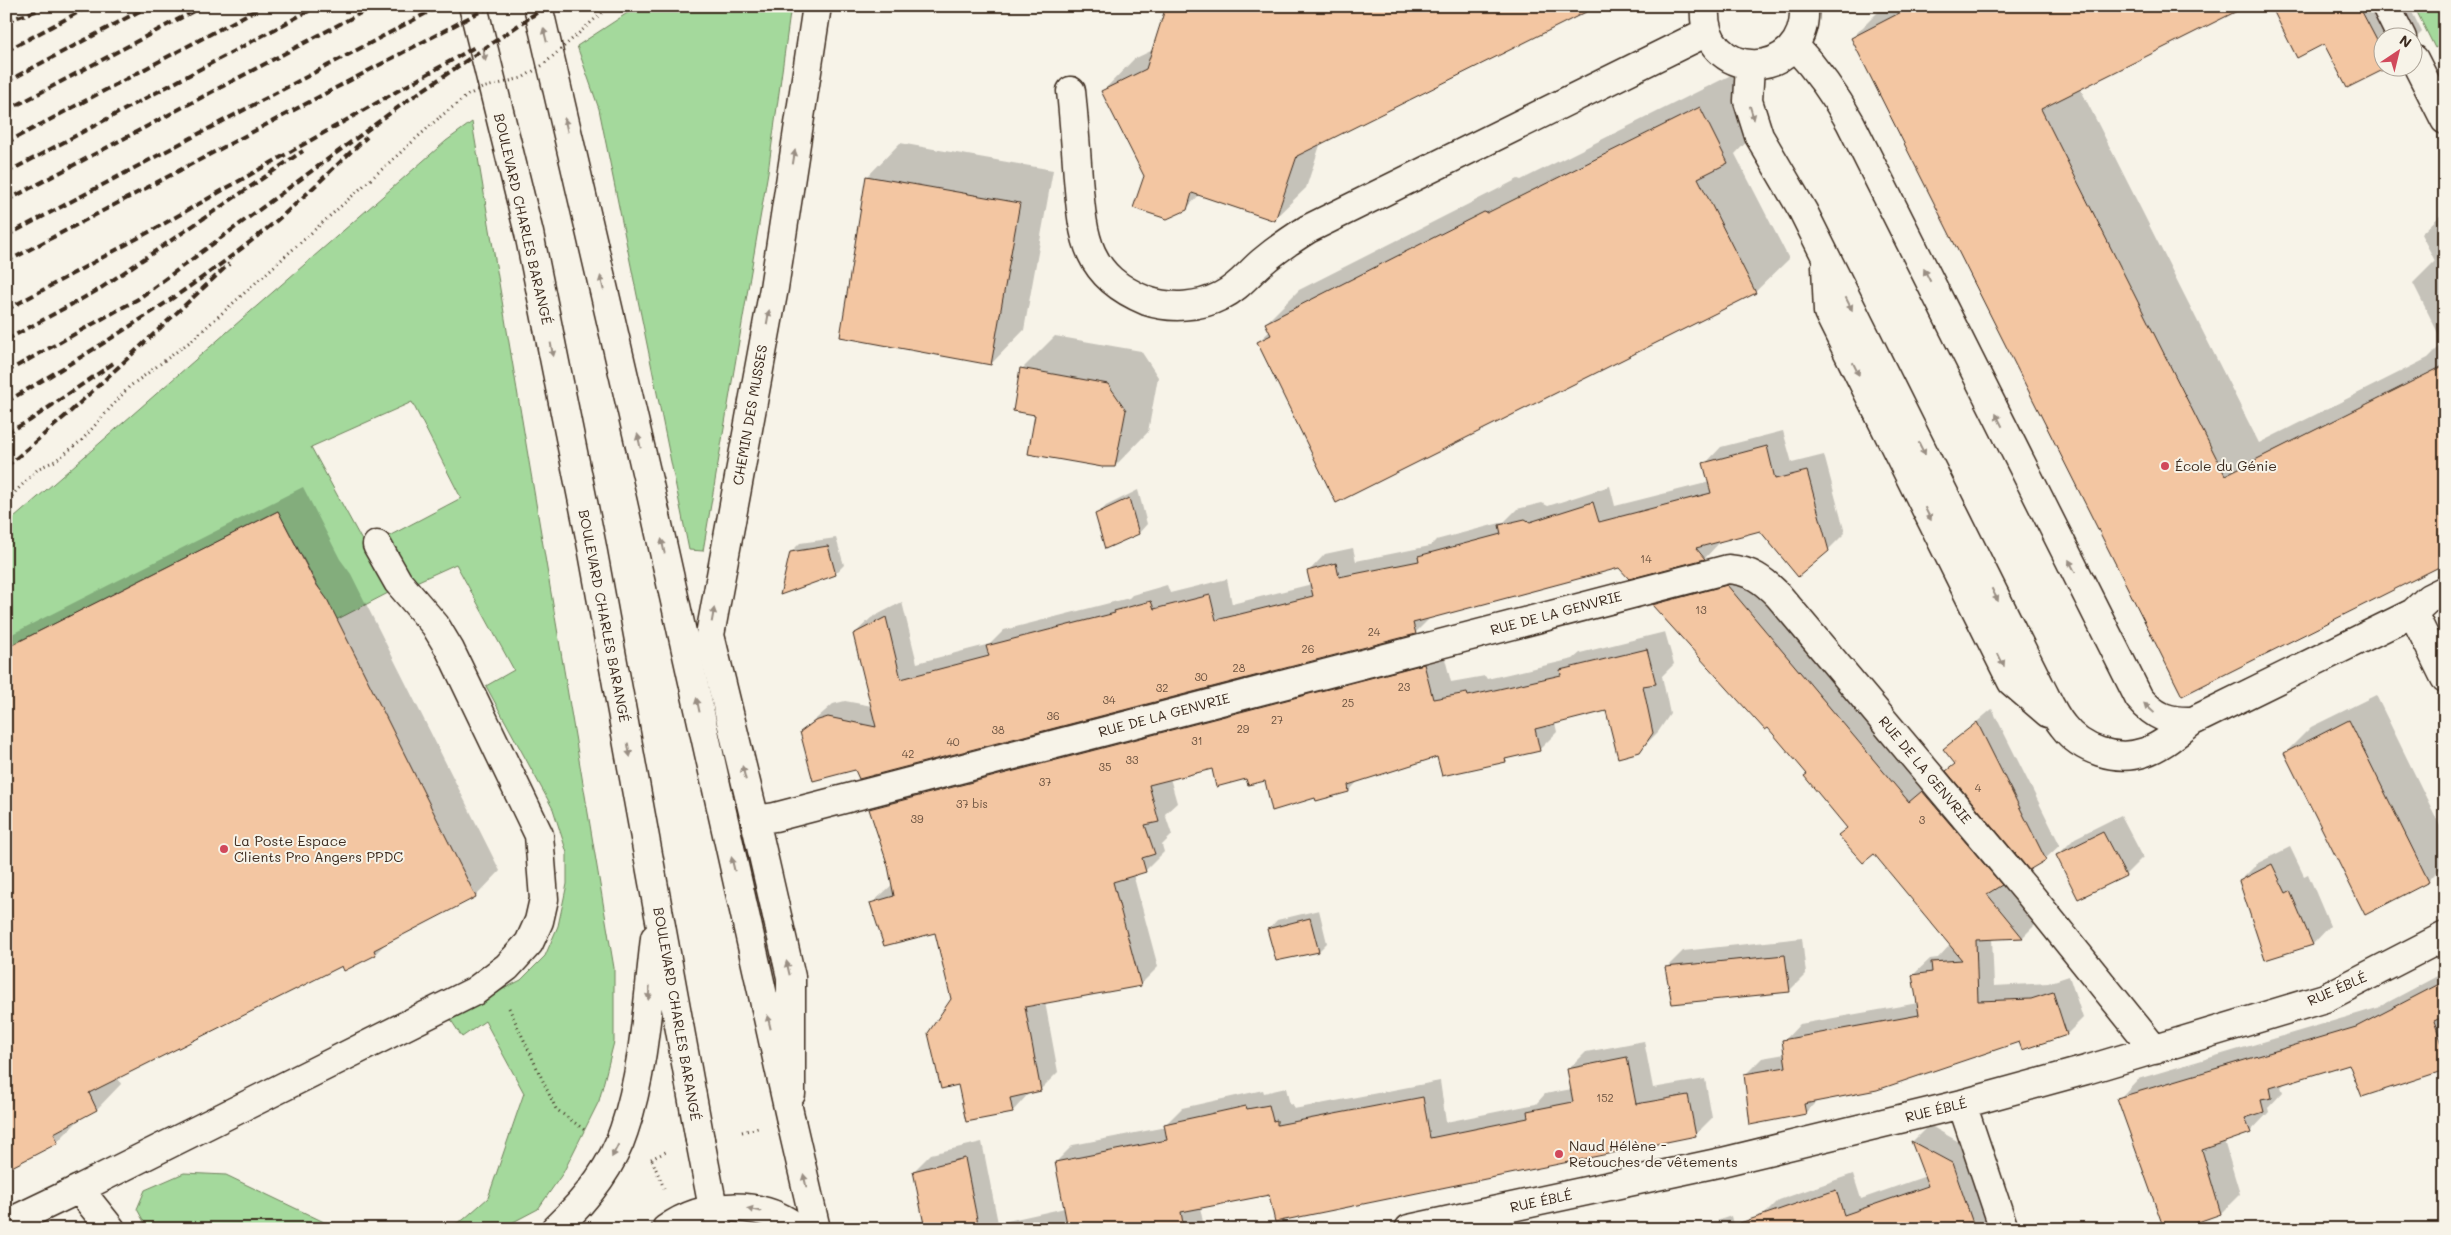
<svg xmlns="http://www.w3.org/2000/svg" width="2451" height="1235" viewBox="0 0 2451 1235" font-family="Mali,sans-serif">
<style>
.green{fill:#a4d99c;stroke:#70825d}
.shadow{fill:#0003}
.building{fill:#f3c6a2;stroke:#3b2a1e}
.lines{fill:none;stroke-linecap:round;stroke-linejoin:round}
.minor-casing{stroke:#3b2a1e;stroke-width:31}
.major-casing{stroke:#3b2a1e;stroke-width:31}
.highway-casing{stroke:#3b2a1e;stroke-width:31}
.path{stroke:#3b2a1e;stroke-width:3;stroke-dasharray:1 4;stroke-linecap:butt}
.minor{stroke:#f7f3e8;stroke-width:28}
.major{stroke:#f7f3e8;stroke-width:28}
.highway{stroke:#f7f3e8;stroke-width:28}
.rail{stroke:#3b2a1e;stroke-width:4;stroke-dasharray:8 4;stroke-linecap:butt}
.path-bridge{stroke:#3b2a1e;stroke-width:3;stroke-dasharray:1 4;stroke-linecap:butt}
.oneway{fill:#998e83}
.poi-dot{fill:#d1495b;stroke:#f7f3e8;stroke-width:2}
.labels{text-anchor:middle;stroke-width:4;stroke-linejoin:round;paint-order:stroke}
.number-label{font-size:11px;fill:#69513f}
.street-label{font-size:14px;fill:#3b2a1e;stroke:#f7f3e8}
.poi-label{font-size:14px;fill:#3b2a1e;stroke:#f7f3e8;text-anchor:start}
</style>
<rect width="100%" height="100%" fill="#f7f3e8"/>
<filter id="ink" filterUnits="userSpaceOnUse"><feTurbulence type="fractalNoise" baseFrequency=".02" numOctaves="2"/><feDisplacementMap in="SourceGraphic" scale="10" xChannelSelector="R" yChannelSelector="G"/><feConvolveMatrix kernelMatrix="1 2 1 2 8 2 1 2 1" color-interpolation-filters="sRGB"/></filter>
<g filter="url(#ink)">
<path class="green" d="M638 6H791L768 172 703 551 689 550 599 109 577 46Z
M2414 6H2445V43L2435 48Z
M472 122 614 968V1042L599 1101 563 1173 538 1209 500 1229H444L463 1220 488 1198 524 1093 485 1021 462 1037 449 1017 521 980 545 956 558 926 567 884V853L553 809 486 686 514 670 456 564 414 583 389 536 461 498 412 402 311 447 390 592 336 620 278 511 6 648V525L446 141Z
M184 1173 226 1175 324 1222 381 1229H148L137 1209 145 1190Z"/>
<path class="shadow" d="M1884 6H2244L2080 88 2259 443 2428 358 2443 343 2413 283 2435 261 2421 234 2445 211V563L2182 694 1852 38Z
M2272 6H2409L2422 32 2414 40V38H2384V68L2325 42Z
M1153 50 1321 142 1306 188 1274 219 1200 194 1186 209 1145 176 1103 91 1134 59Z
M1733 74 1760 128 1735 154 1789 259 1755 292 1258 342 1270 331 1266 323 1299 290 1518 179 1521 180Z
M900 143 1053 170 1024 330 991 364 853 257 867 177Z
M1055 336 1141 351 1158 377 1148 432 1115 466 1037 414 1022 369Z
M1783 431 1792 463 1824 455 1845 533 1828 550 1761 529 1721 541 1705 558 1629 577 1619 566 1432 616 1415 633 856 768 801 732 833 704 845 701 872 706 854 634 871 618 902 602 917 663 990 644 1004 630 1129 598 1132 595 1167 585 1170 593 1227 579 1232 604 1312 584 1309 571 1325 554 1353 548 1356 561 1430 546 1436 540 1504 522 1517 509 1542 503 1548 506 1610 486 1615 506 1710 482 1705 464 1721 447Z
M303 487 340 559 351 574 500 871 476 896 388 941 375 954 343 965 118 1078 121 1084 97 1109 82 1117 57 1142 6 1036V637Z
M1138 490 1147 524 1139 533 1097 515 1106 506Z
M836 538 844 565 835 574 791 552 800 543Z
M1744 570 2039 921 2023 937 1992 938 1994 986 2048 983 2069 976 2083 1018 2067 1034 2020 1041 1818 1100 1805 1113 1745 1075 1762 1058 1785 1054 1784 1041 1800 1024 1918 1003 1913 975 1930 959 1938 958 1949 946H1953L1874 852 1848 828 1808 774 1768 727 1654 605 1670 589Z
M1665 632 1674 664 1662 676 1670 714 1658 732 1639 751 1607 710 1555 723 1557 732 1539 750 1509 757 1505 760 1437 755 1359 780 1349 791 1316 797 1265 780 1247 778 1213 767 1170 778 1177 803 1165 814 1172 835 1162 845 1164 852 1146 870 1133 874 1158 967 1140 985 1045 1002 1058 1072 1040 1090 1030 1092 1012 1112 952 1000 936 931 871 904 893 884 870 809 888 791 1442 647 1451 682 1485 676 1487 679 1573 659 1580 653Z
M2376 695 2445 836V864L2428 881 2285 753 2311 727Z
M1992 709 2060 845 2045 859 1948 771 1956 763 1945 749Z
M2121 815 2143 857 2125 875 2058 855 2075 838Z
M2290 847 2304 876 2308 874 2330 926 2313 944 2266 959 2240 881 2258 863Z
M1319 910 1327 943 1319 951 1269 929 1277 920Z
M1802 938 1806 974 1789 991 1666 968 1683 951Z
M2445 972V1069L2350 1062 2288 1081 2281 1087 2283 1092 2268 1108 2269 1112 2250 1132 2224 1141 2240 1194 2221 1213 2119 1099 2138 1079 2377 1008Z
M1644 1041 1653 1088 1705 1079 1712 1118 1695 1135 1270 1193 1200 1207 1203 1222 1196 1229H916L924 1221 914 1171 931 1154 982 1142 998 1223 1065 1208 1056 1162 1073 1145 1166 1127 1165 1125 1182 1108 1263 1090 1264 1093 1286 1088 1290 1105 1293 1104 1294 1109 1440 1081 1446 1122 1536 1104 1545 1094 1572 1089 1569 1069 1586 1052Z
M1929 1125 1968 1147 1997 1229H1763L1762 1217 1779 1200 1853 1174 1861 1199 1926 1176 1912 1142Z
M1731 1216 1734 1229H1694Z"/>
<path class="building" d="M1166 6H1598L1297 156 1275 221 1192 193 1187 210 1167 219 1133 208 1144 176 1101 91 1146 69Z
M1913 6H2247L2041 109 2225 475 2445 365V564L2182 696 1851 38Z
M2271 6H2359L2384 54V68H2387L2347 88 2324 44 2297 58Z
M1700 107 1728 163 1698 178 1756 293 1336 503 1257 342 1271 335 1265 323 1484 212 1487 213Z
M866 176 1020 203 991 365 840 337Z
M1020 368 1108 384 1126 410 1115 467H1102L1028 454 1035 415 1013 411Z
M1767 446 1775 479 1807 471 1829 551 1798 577 1760 531 1696 548 1705 559 1629 579 1619 568 1413 623 1416 634 859 779 855 770 813 781 800 732 815 721 828 717 876 727 853 634 886 617 901 679 989 656 986 646 1115 613 1114 611 1151 601 1154 609 1210 595 1216 620 1313 596 1307 571 1336 563 1339 577 1419 561 1418 556 1501 534 1499 525 1525 519 1530 522 1593 502 1599 522 1711 493 1703 463Z
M1129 498 1139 534 1105 549 1095 514Z
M278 511 316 584 327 599 476 897 374 950 376 955 344 971 342 966 89 1093 97 1110 54 1133 58 1143 6 1170V648Z
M828 546 836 575 780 595 790 552Z
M1727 585 1909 802 1922 791 2002 885 1987 894 2023 938 1976 940 1978 1001 2031 999 2053 992 2067 1035 2022 1050 2019 1042 1877 1090 1804 1104 1806 1114 1750 1125 1744 1074 1786 1067 1782 1040 1919 1015 1912 975 1932 972 1931 962 1962 960 1874 854 1863 863 1838 835 1847 828 1804 776 1807 774 1768 728 1765 730 1652 605Z
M1647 649 1656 684 1643 686 1653 733 1640 752 1618 758 1606 711 1535 729 1540 751 1505 759 1506 762 1442 776 1437 757 1348 785 1349 792 1316 801 1315 798 1272 811 1265 781 1248 785 1246 779 1216 787 1212 769 1149 785 1159 822 1145 825 1155 854 1142 858 1146 872 1113 882 1141 986 1025 1007 1041 1091 1010 1098 1013 1113 966 1122 958 1085 941 1089 928 1033 951 999 935 933 884 946 870 903 894 896 888 866 869 809 1424 664 1433 699 1467 693 1468 696 1561 675 1560 670Z
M2349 720 2429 882 2365 915 2284 753Z
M1977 722 2046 860 2029 870 1946 771 1955 764 1943 749Z
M2103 832 2126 876 2078 899 2056 855Z
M2272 864 2286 893 2290 891 2313 945 2265 960 2239 881Z
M1310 918 1319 952 1276 961 1267 929Z
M1785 955 1790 992 1672 1004 1665 967Z
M2445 981V1016L2434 1021 2445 1052V1070L2362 1097 2349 1064 2270 1088 2272 1098 2261 1100 2264 1112 2245 1118 2251 1133 2202 1150 2221 1214 2178 1229H2164L2117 1098 2356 1027Z
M1627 1057 1636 1104 1688 1095 1696 1136 1275 1222 1269 1195 1181 1212 1184 1229H1068L1055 1162 1167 1140 1164 1124 1246 1106 1247 1109 1269 1105 1273 1121 1277 1120V1125L1423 1097 1430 1138 1528 1118 1527 1111 1573 1102 1567 1069Z
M1911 1141 1952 1163 1975 1229H1740V1223L1836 1190 1844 1215 1928 1186Z
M965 1158 979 1229H925L913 1171Z"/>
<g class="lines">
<g class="minor-casing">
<path id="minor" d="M1705 6C1699 83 1809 84 1804 6
M2386 6 2402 38
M1794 45C1816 69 1834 93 1850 122L2139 698C2155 717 2169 722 2193 721
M2414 59 2445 120
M1750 65 1748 101 1759 136 1803 211 2040 686C2047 699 2053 714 2063 726 2081 750 2116 762 2145 752 2163 746 2178 732 2193 721L2413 613 2429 598 2445 590
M1071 91C1074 120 1076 149 1078 178 1083 237 1085 276 1147 301 1170 309 1200 307 1221 296 1238 288 1248 274 1262 262 1276 250 1292 239 1308 229L1707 32
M1826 266 1828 312 2012 682 2048 713
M2413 613 2445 678
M755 820 775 817 1728 569C1751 571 1762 579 1778 595L2031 896 2155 1050
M791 1094V977L755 820 710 635 774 288 817 6
M1962 1104 2004 1229
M79 1189 475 991 507 967 529 943 539 921 544 899 539 835 450 650 435 625 398 582 377 545
M6 1224 79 1189 111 1229
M666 1229C703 1202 762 1199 798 1229
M1409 1229 1722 1162 1962 1104 2086 1070 2325 998 2445 936"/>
</g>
<g class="major-casing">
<path id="major" d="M791 1121 816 1229
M700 1140 717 1229"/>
</g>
<g class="highway-casing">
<path id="highway" d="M473 6 529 233 592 547 700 1140
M538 6 650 489 791 1121
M555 1229C584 1202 612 1168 624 1130 644 1072 648 999 655 938"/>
</g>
<path class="path" d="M605 10 612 6
M6 504 16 491 39 468 55 461 81 441 129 387 191 341 440 117
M509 1008 556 1109 586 1131
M742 1132 758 1128
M651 1159 668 1151
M652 1160 664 1188"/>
<use href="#minor" class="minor"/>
<use href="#major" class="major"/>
<use href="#highway" class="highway"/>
<path class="rail" d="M530 17 548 6
M6 21 51 6
M6 51 90 6
M6 82 149 6
M6 111 203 6
M6 143 263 6
M6 173 318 6
M6 201 374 6
M6 236 440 6
M6 262 491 6
M6 310 151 231 475 47
M6 340 98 290 303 151
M6 372 138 299 404 103 535 14
M6 402C99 347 191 291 275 222 307 195 336 165 367 137
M6 433 29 421 115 362
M6 467 70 412 229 264"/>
<path class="path-bridge" d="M440 117 468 95 482 88 522 78 543 65 605 10"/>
</g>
<defs><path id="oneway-solid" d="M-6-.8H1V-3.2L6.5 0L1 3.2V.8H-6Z" transform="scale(1.25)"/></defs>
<g class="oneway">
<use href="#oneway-solid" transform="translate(545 35) rotate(-104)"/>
<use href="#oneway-solid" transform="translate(484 54) rotate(77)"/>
<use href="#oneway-solid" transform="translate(1752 113) rotate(73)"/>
<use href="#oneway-solid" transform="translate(566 125) rotate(-103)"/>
<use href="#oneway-solid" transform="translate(794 157) rotate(-81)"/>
<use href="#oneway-solid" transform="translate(1927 275) rotate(-117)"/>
<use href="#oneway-solid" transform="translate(602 283) rotate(-103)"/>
<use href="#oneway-solid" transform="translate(1849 304) rotate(63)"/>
<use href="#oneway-solid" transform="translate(768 317) rotate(-80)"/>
<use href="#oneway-solid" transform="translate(552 350) rotate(79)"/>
<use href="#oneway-solid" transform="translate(1856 369) rotate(64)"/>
<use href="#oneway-solid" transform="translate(1999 420) rotate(-117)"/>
<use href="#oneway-solid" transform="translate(639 441) rotate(-103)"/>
<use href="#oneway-solid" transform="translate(1922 449) rotate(63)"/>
<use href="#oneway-solid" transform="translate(1928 514) rotate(64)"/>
<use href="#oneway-solid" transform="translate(663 546) rotate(-102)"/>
<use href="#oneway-solid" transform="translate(2072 566) rotate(-117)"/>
<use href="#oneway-solid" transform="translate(1995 595) rotate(63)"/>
<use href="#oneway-solid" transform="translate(713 615) rotate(-80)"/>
<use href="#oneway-solid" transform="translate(2001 660) rotate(64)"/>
<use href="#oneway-solid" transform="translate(698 705) rotate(-102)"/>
<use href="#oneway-solid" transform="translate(2149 708) rotate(-137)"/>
<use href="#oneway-solid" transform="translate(629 750) rotate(80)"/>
<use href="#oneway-solid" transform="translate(744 773) rotate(-104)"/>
<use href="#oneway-solid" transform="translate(733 864) rotate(-103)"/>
<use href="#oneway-solid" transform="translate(788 968) rotate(-103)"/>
<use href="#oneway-solid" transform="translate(649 993) rotate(96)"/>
<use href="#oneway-solid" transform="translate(769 1022) rotate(-103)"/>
<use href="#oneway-solid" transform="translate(615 1151) rotate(117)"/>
<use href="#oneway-solid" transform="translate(805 1181) rotate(-103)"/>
<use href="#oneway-solid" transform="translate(754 1210) rotate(-168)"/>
</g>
</g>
<g class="poi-dot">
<circle cx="2165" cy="466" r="5"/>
<circle cx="224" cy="849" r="5"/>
<circle cx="1559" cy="1154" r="5"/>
</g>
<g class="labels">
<g class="number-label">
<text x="1646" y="563">14</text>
<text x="1701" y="614">13</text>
<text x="1374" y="636">24</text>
<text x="1308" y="653">26</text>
<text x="1239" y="672">28</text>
<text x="1201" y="681">30</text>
<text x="1404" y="691">23</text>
<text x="1162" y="692">32</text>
<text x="1109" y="704">34</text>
<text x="1348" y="707">25</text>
<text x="1053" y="720">36</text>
<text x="1277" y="724">27</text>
<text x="1243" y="733">29</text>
<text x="998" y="734">38</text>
<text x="1197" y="745">31</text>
<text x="953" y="746">40</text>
<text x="908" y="758">42</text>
<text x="1132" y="764">33</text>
<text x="1105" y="771">35</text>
<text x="1045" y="786">37</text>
<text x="1978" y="792">4</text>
<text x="972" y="808">37 bis</text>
<text x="917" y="823">39</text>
<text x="1922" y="824">3</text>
<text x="1605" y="1102">152</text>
</g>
<g class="street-label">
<text transform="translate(523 219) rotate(77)" y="5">BOULEVARD CHARLES BARANGÉ</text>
<text transform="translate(750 415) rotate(-80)" y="5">CHEMIN DES MUSSES</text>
<text transform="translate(1556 613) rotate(-15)" y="5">RUE DE LA GENVRIE</text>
<text transform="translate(604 616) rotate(79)" y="5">BOULEVARD CHARLES BARANGÉ</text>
<text transform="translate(1164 715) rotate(-15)" y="5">RUE DE LA GENVRIE</text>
<text transform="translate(1925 770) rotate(50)" y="5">RUE DE LA GENVRIE</text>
<text transform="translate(2337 989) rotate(-24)" y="5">RUE ÉBLÉ</text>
<text transform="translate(677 1014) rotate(80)" y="5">BOULEVARD CHARLES BARANGÉ</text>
<text transform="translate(1936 1110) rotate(-14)" y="5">RUE ÉBLÉ</text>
<text transform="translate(1541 1201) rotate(-12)" y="5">RUE ÉBLÉ</text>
</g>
<g class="poi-label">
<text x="2175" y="471">École du Génie</text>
<text x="234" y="846">La Poste Espace<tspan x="234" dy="16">Clients Pro Angers PPDC</tspan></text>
<text x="1569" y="1151">Naud Hélène -<tspan x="1569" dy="16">Retouches de vêtements</tspan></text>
</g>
</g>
<rect width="2451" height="1235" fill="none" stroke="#f7f3e8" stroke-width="25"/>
<rect x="12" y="12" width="2426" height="1210" fill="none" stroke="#3b2a1e" stroke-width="2" filter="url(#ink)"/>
<g transform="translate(2398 52) rotate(35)"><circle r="24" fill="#f7f3e8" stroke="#aca397"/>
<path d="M0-4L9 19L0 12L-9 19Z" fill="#d1495b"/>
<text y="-8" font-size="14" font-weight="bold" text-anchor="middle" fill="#3b2a1e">N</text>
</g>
</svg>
